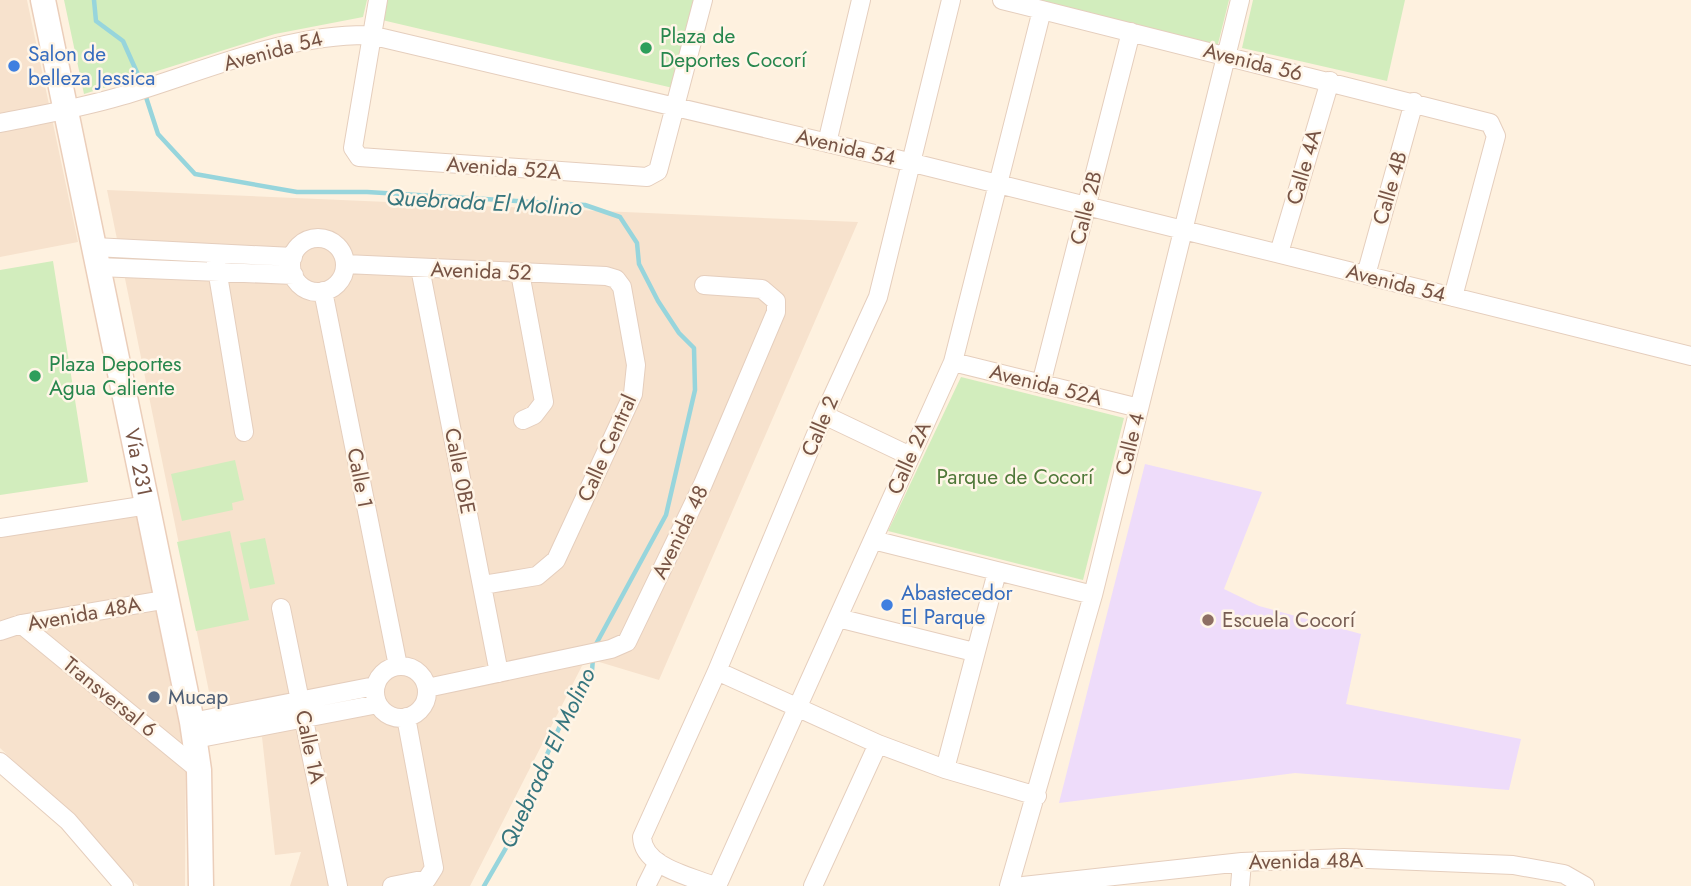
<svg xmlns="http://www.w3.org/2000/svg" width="1691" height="886" viewBox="0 0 1691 886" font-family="Jost,sans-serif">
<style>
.residential{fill:#f7e2cd}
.education{fill:#eedcfa}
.green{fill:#d2edbd}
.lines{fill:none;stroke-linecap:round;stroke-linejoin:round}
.stream{stroke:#97d5dc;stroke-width:4.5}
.minor-casing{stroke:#e5cebd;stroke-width:20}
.secondary-casing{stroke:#ebceba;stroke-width:27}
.minor{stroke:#fff;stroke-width:18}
.secondary{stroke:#fff;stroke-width:24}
.leisure-dot{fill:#2e9e5b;stroke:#fff5e7;stroke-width:2.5}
.shop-dot{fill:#3f7fe0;stroke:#fff5e7;stroke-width:2.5}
.education-dot{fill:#8d6e63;stroke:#fff5e7;stroke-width:2.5}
.service-dot{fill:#5c6f8a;stroke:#fff5e7;stroke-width:2.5}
.labels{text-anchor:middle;stroke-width:5;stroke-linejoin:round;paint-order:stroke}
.leisure-label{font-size:21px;fill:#27864d;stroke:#fff5e7;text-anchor:start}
.street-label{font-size:21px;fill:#775445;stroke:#fff5e7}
.shop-label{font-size:21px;fill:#366cbe;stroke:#fff5e7;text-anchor:start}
.park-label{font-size:21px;fill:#4f7839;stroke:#fff5e7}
.education-label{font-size:21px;fill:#785e54;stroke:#fff5e7;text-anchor:start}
.service-label{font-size:21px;fill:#4e5e75;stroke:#fff5e7;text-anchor:start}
.water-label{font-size:23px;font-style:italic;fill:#37767e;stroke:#fff5e7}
</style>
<rect width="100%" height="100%" fill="#fef1df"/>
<path class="residential" d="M0 0H27L78 242 0 257Z
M107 190 858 222 659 680 586 658 470 886H290L301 852 275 855 262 737 219 741Z
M145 510 186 750 185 886H139L122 874 83 826 0 748V535Z"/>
<path class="education" d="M1145 464 1262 492 1224 589 1259 606 1361 634 1346 704 1521 739 1509 790 1295 773 1059 803Z"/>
<path class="green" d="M64 0H367L363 17 275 34 84 94Z
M387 0H695L673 88 382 20Z
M1024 0H1229L1217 48Z
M1253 0H1405L1387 81 1242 48Z
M53 261 88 482 0 495V270Z
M961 377 1124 418 1083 580 888 531Z
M235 460 244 500 232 503 233 510 182 521 171 474Z
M230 531 249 620 196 631 177 542Z
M265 538 275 584 250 589 240 543Z"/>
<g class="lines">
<path class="stream" d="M94 0 96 21 123 41 143 86
M145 94 158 134 195 174 297 192H367L585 205 620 217 637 243 639 264 658 301 679 333 694 348 695 390 666 515 595 646
M484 886 514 834 522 809 560 726 592 671 593 658"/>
<g class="minor-casing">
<path id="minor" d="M378 0 353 148 359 157 647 177 658 171 703 0
M1002 0 1490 123 1496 136 1453 297
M0 123C40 115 81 108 121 96 203 72 283 34 370 35L913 163 1691 356
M827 143 861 0
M291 265a27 27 0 1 1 54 0a27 27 0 1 1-54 0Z
M94 247 293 257
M1279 253 1330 81
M216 263 244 432
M345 264 606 276 616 279 622 287 636 365 633 394 556 560 537 576 483 585
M98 267 294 275
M420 268 499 673
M520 273 544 402 534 415 523 420
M1366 275 1414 102
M323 291 398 666
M953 362 1139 408
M1041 384 1131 32
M824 415 908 455
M0 528 148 505
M873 540 1093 595
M281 608 338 886
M838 618 974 652
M21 624 199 770
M0 631 21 624 169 599
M375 692a26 26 0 1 1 52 0a26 26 0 1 1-52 0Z
M717 671 878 744 945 769 1037 796
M427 688 611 649 627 642 703 484 776 312V301L762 289 704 285
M192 722 375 686
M195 739 378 704
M0 762 68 821 124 886
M945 769 997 572
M392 886 427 879 434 868 406 717
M646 886 658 862
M714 886C690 876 643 867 642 837L717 671 824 415 878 297 951 0
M717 886 953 362 1042 10
M813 886 878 744
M1009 886 1093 595 1240 0
M1023 886 1242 862 1344 858 1513 865 1564 874 1585 886
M1240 886 1242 862"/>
</g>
<g class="secondary-casing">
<g id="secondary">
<path id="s1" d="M43 0 192 722 199 770 201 886"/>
</g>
</g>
<use href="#minor" class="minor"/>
<use href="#secondary" class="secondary"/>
</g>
<g class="leisure-dot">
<circle cx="646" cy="48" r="7"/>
<circle cx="35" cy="376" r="7"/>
</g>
<g class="shop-dot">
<circle cx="14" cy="66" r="7"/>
<circle cx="887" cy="605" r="7"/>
</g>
<circle class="education-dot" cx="1208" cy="620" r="7"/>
<circle class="service-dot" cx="154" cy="697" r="7"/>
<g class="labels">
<g class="leisure-label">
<text x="660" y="43">Plaza de<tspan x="660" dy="24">Deportes Cocorí</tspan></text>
<text x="49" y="371">Plaza Deportes<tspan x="49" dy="24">Agua Caliente</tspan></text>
</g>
<g class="street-label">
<text transform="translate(273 51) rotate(-15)" y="7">Avenida 54</text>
<text transform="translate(1253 62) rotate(14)" y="7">Avenida 56</text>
<text transform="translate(846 147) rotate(13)" y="7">Avenida 54</text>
<text transform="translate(1304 167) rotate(-74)" y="7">Calle 4A</text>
<text transform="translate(504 168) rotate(4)" y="7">Avenida 52A</text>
<text transform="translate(1390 188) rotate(-74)" y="7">Calle 4B</text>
<text transform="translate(1086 208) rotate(-76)" y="7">Calle 2B</text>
<text transform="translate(481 271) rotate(2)" y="7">Avenida 52</text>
<text transform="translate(1396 283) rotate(14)" y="7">Avenida 54</text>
<text transform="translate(1046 385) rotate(14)" y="7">Avenida 52A</text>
<text transform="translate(820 426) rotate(-67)" y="7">Calle 2</text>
<text transform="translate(1130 444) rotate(-76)" y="7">Calle 4</text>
<text transform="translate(607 448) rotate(-66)" y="7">Calle Central</text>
<text transform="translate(909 458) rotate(-66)" y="7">Calle 2A</text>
<text dy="7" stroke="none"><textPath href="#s1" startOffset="472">Vía 231</textPath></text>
<text transform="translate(460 471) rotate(79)" y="7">Calle 0BE</text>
<text transform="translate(360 478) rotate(79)" y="7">Calle 1</text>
<text transform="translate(680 532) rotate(-64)" y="7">Avenida 48</text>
<text transform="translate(84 614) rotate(-10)" y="7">Avenida 48A</text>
<text transform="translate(110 697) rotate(39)" y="7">Transversal 6</text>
<text transform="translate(310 747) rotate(78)" y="7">Calle 1A</text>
<text transform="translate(1306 861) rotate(-1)" y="7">Avenida 48A</text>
</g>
<g class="shop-label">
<text x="28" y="61">Salon de<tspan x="28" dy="24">belleza Jessica</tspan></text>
<text x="901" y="600">Abastecedor<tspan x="901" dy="24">El Parque</tspan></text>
</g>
<g class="park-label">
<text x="1015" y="484">Parque de Cocorí</text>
</g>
<g class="education-label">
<text x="1222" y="627">Escuela Cocorí</text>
</g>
<g class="service-label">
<text x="168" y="704">Mucap</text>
</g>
<g class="water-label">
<text transform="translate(484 202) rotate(3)" y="8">Quebrada El Molino</text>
<text transform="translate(547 758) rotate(-65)" y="8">Quebrada El Molino</text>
</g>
</g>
</svg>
